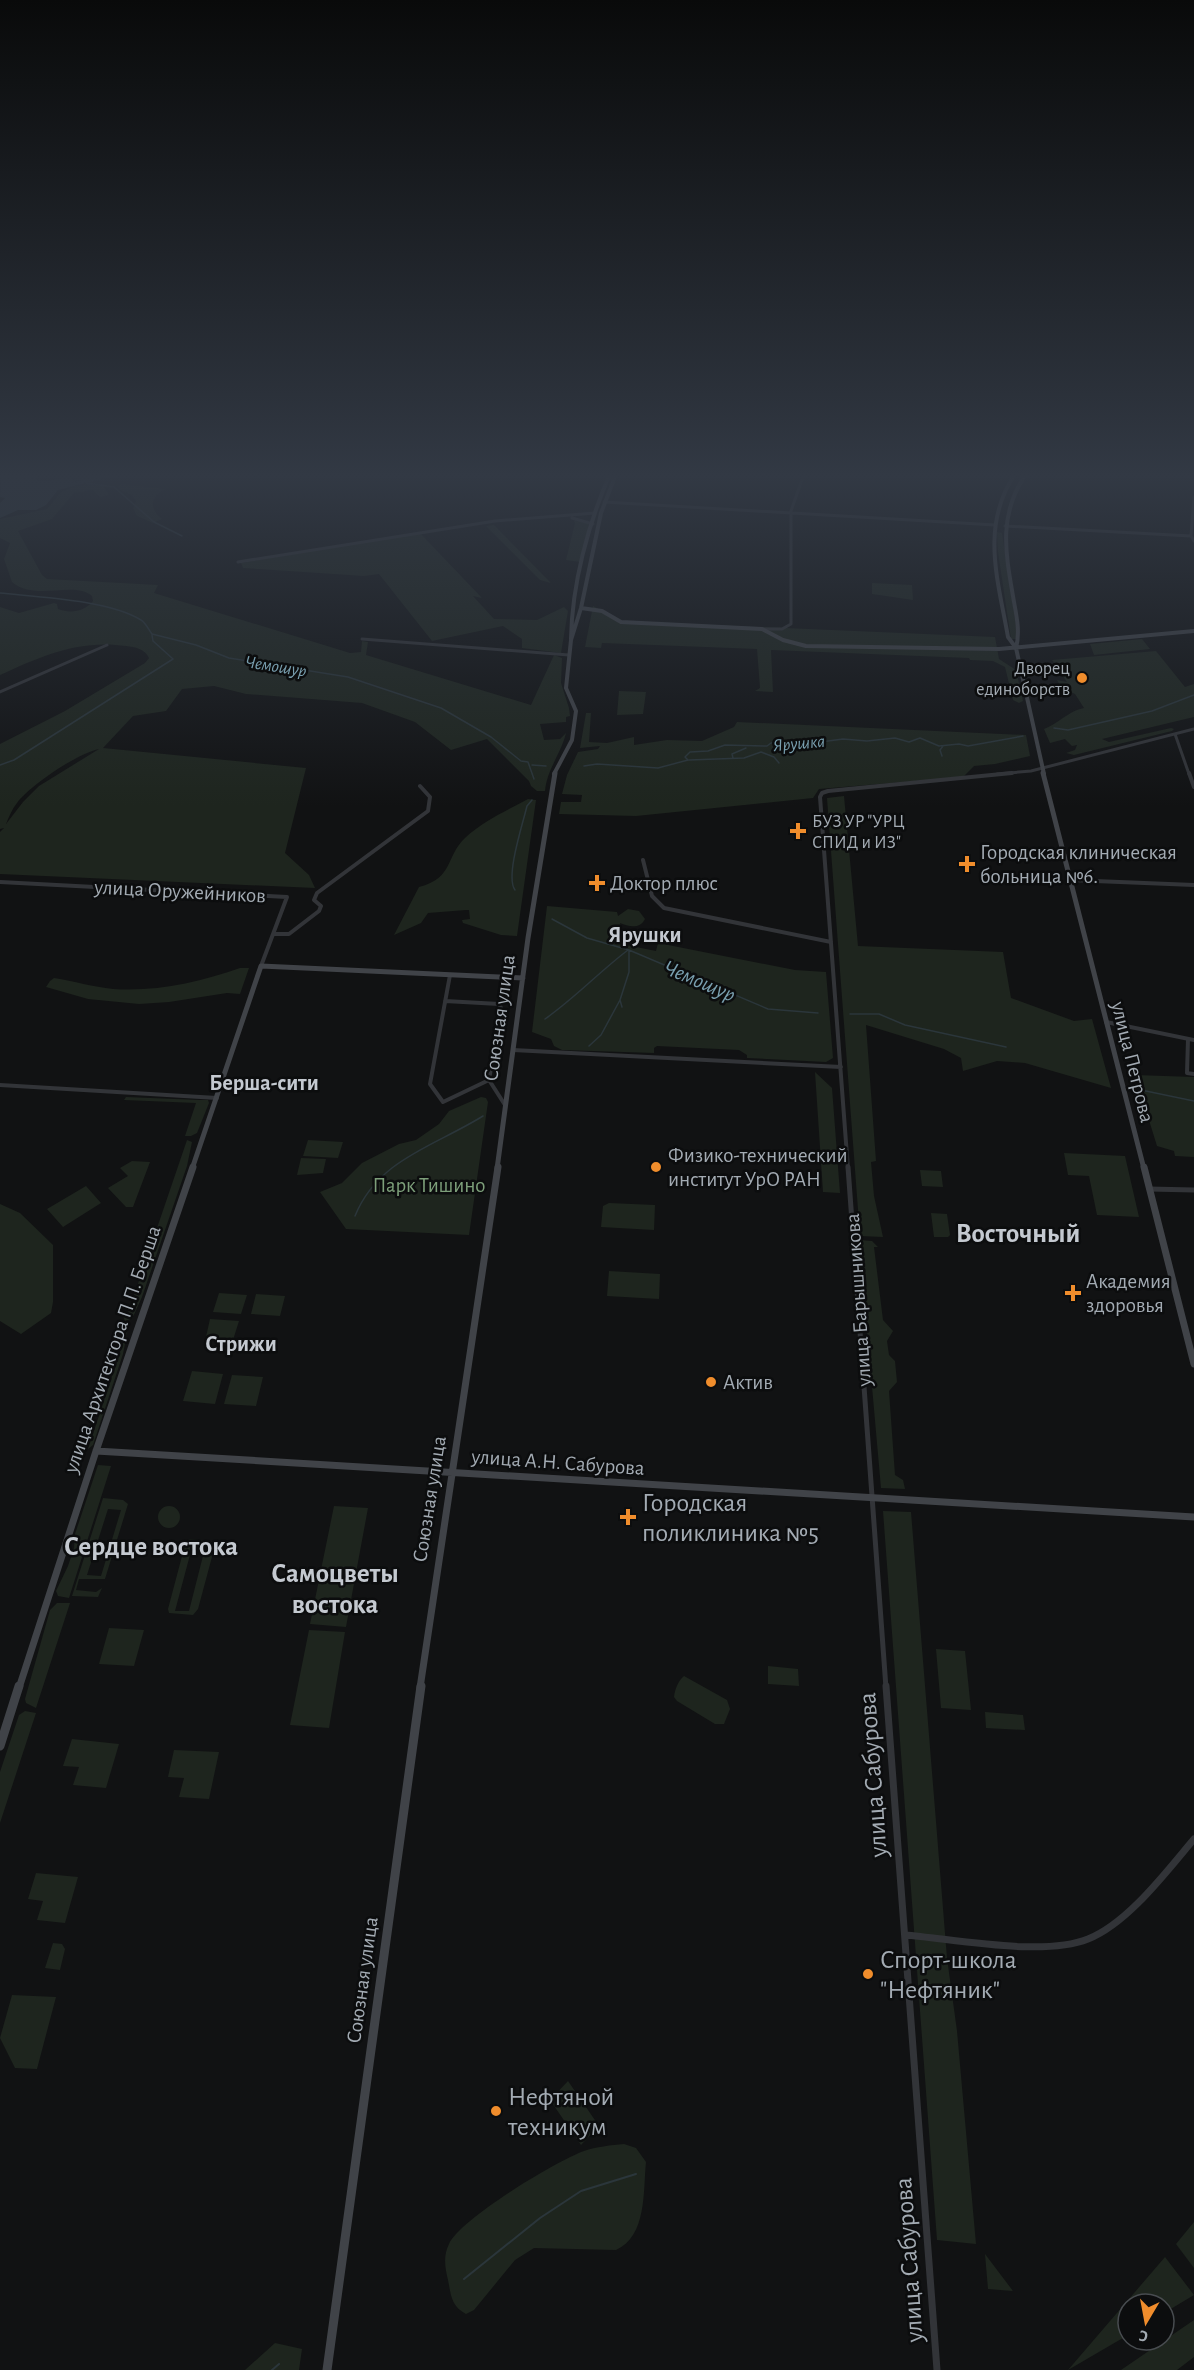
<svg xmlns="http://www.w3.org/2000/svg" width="1194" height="2370" viewBox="0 0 1194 2370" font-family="'Alegreya Sans',sans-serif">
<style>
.green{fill:#1e251e;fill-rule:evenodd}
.water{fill:#2b363b}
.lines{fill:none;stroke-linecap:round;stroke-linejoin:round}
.stream-far1{stroke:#2b363b;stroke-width:1.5}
.stream{stroke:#2b363b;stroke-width:2}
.street-far3{stroke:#323438;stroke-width:3}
.street-far2{stroke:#323438;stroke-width:4}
.street-far1{stroke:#323438;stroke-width:5}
.street{stroke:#323438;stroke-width:7}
.secondary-far3{stroke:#404348;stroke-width:4}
.secondary-far2{stroke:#404348;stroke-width:5}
.secondary-far1{stroke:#404348;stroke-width:7}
.secondary{stroke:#404348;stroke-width:9}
.poi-dot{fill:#f08d2c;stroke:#0c0d0e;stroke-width:2}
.labels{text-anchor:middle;stroke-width:5;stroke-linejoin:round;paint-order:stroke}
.far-water-label{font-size:18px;font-style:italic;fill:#799faf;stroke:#0c0d0e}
.far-poi-label{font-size:18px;fill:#a3abb3;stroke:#0c0d0e;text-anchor:end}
.poi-label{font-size:21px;fill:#a3abb3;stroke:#0c0d0e;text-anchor:start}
.street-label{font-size:21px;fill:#a3abb3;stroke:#0c0d0e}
.park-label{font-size:21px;fill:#7d9f7a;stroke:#0c0d0e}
.neighbourhood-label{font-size:22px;font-weight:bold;fill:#c4c9d0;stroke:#0c0d0e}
.water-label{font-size:22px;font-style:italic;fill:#799faf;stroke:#0c0d0e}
.near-poi-label{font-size:26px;fill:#a3abb3;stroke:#0c0d0e;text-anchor:start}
.near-street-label{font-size:26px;fill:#a3abb3;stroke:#0c0d0e}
.district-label{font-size:27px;font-weight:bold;fill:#c4c9d0;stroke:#0c0d0e}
.near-neighbourhood-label{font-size:27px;font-weight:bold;fill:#c4c9d0;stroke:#0c0d0e}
</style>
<rect width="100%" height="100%" fill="#111213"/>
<path class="green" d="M89 484H102L109 495 100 497 93 490 74 493 52 519 18 531 42 575 47 579 158 585 154 593 350 653 361 652 362 641 368 642 366 655 531 705 554 655 562 658 561 683 569 708 570 716 566 717V722L540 724 544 740 560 739 566 733C561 754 547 769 545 791H537L531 786 529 781 487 739 451 750 415 722 362 703 246 694 214 686 182 689 166 711 133 716 103 748 306 768 285 853 309 875 315 888 0 874V832L4 828 0 829V744L65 711 145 663 149 658C145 649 135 647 126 646 80 639 41 656 0 675V607L19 613 54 603 57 604 58 609C71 614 85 611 93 601L92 596C74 580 35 602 12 582L4 559 10 543 0 538V519L47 509 61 492 75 486ZM99 749 39 786 23 802 6 824C9 817 12 809 17 803 29 786 78 753 99 749Z
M122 484 165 489C150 497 149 509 162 519L153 523 137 516 133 508 136 501 132 495 120 490 118 486Z
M576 520 590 524 580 562 566 560 575 523 574 521Z
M494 525 551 583 540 580 486 526Z
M997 532 1002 533 1018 639H1011L998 552Z
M420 533 482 598 473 596 494 619 537 620 564 607 568 611 561 653 522 648V639L503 626 432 641 379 574 364 576 243 568 241 563Z
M872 583 912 585 913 600 872 594Z
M593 606 620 621 995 637 999 659 1016 670 1023 701 1019 703 1013 700 1005 667 993 661 970 660 969 658 771 650 773 692 755 691 760 688 757 649 602 643 601 648 585 647Z
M1142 639 1150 649 1094 655 1090 644Z
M1156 651 1185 687 1194 684V717L1102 739 1109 742 1171 728 1174 729 1172 731 1074 755 1066 753 1075 750 1077 745 1072 746 1065 739 1050 743 1044 729C1058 724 1068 711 1084 708L1075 694 1061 688 1057 680 1067 682 1052 660Z
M619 691 646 692 643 714 617 715Z
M586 713H591L589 742 607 743 634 737V745L667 740 702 741 734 727 737 722 1026 735 1030 756 995 764 974 766 963 777 819 789 813 798 636 816 559 814 561 802H581L582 795 562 794 567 775 578 752 598 749 600 746 580 748Z
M844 796 858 946 1003 952 1011 998 1074 1021 1092 1019 1111 1088 1025 1063 997 1061 963 1071 961 1058 944 1049 866 1025 876 1161 871 1162 874 1196 883 1237 860 1236 827 798Z
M528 799 536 800 517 936 501 935 463 923 462 920 470 919 469 910H466L428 913 421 923 394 935 419 887C454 878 445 857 465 838 483 821 508 810 528 799Z
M547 906 617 912 618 916 628 909 639 911 645 919C640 929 629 927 620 923L626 945 656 951 658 943 795 970 826 972 833 1058 826 1062 747 1058V1055L739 1050 657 1046 654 1048V1053L562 1050 554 1046 551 1039 532 1032Z
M240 968H249L240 994 227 993 169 1002 139 1004 88 999 46 987 50 981 54 978C74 981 93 987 113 989 156 992 200 982 240 968Z
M815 1072 832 1088 840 1193 823 1192Z
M1135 1075 1194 1077V1157L1175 1156 1174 1151 1157 1146Z
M126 1097 200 1100H208L209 1103 197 1133 191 1136H185L196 1103 124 1100Z
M481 1097 486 1098 488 1102 469 1235 346 1229 320 1192 342 1183 362 1163 399 1144 416 1140 439 1124 449 1111Z
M187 1140 192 1142 187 1166 142 1297 132 1319 125 1321 123 1316H127Z
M308 1140 343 1142 338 1158 303 1156Z
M1064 1153 1125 1156 1139 1217 1097 1215 1089 1176 1068 1175Z
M301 1158 326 1159 323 1173 297 1175Z
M132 1161 150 1162 133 1207H126L108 1188 128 1176 120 1168Z
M920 1170 941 1171 943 1187 922 1186Z
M86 1186 101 1203 63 1227 47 1209Z
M609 1203 655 1205 654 1230 601 1227 603 1206Z
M0 1204 20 1213 53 1245V1302L51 1313 21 1334 0 1321Z
M931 1213 947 1214 950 1235 948 1237H934Z
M859 1240 872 1241 878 1247H874L883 1320 893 1331 887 1341 889 1355 895 1361 897 1382 889 1391 895 1475 903 1480 905 1489 881 1488Z
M609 1271 660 1274 659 1299 607 1296Z
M219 1293 247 1295 241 1314 213 1312Z
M256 1294 285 1296 280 1316 251 1314Z
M210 1319 239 1321 233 1340 206 1337Z
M128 1328 123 1354 93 1445 88 1449Z
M192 1371 223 1374 215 1404 183 1401Z
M232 1375 263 1377 256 1406 224 1404Z
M98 1465 111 1466 69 1598 58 1596 56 1591 68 1566 74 1548 75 1534Z
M103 1498 123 1500 128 1504 105 1579H79L76 1590 96 1592 102 1588 98 1597 72 1596ZM108 1509 121 1510 101 1576 87 1575Z
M334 1506 368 1508 346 1627 310 1624Z
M158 1517a11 11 0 1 1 22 0a11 11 0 1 1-22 0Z
M883 1511 911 1512 947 1958 957 2031 976 2244 937 2240Z
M190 1539 216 1542 198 1609 193 1615 169 1613 168 1609 186 1541ZM191 1551 204 1552 189 1611H175Z
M57 1603H70L36 1708 26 1703 25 1699 50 1610Z
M109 1628 144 1630 134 1666 99 1664Z
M309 1630 345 1632 329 1728 290 1725Z
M936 1649 965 1651 971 1710 941 1708Z
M768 1666 798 1669 799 1686 768 1684Z
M684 1676 727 1700 730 1709 724 1724H715L677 1701 674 1697C675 1689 678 1681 684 1676Z
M25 1711 36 1713 0 1823V1772L19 1715Z
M985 1712 1023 1715 1025 1730 986 1728Z
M72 1739 119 1744 106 1788 73 1785 79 1767 63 1766Z
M174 1750 219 1752 209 1799 179 1797 184 1778 168 1777Z
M36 1873 78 1877 65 1923 37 1920 43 1901 28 1899Z
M53 1943 62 1944 65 1949 60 1970 45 1968Z
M12 1995 56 1997 37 2069 15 2068 0 2038Z
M568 2081 599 2126 581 2145 550 2100Z
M624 2144 636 2148 646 2162C643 2192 647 2236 616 2250L534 2248 515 2260 474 2310 466 2314C451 2306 451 2295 448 2280 445 2267 443 2256 449 2244 460 2219 556 2161 584 2151 596 2147 611 2145 624 2144Z
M1194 2222V2268L1176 2244Z
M985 2254 1013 2291 988 2289Z
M1165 2257 1194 2295 1164 2313V2304H1128V2335L1068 2370Z
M1194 2320V2357L1177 2370H1121Z
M275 2343 302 2349 299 2370H245Z"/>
<path class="water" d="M1 474H34L37 480C49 483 61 476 73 479V482L99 476 102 479 58 490 46 505 36 510H18L0 518V503L5 498 0 497Z"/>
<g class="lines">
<path class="stream-far1" d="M72 481 89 477 138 474
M86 483 114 487 154 522 182 536
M0 593C38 597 109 600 141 620 145 622 149 630 152 634L196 645 229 658 348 677 441 708 491 737 521 761 528 762 534 779
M1054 728 1068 730 1152 711 1194 695
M942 756 940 750 943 746
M733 758 732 754 746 748
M689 760 744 758 761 752 774 757 779 763
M0 765 14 760 173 659 153 641 152 635
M532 765 546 766
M584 766 597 764 658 768 688 760 685 757 690 752 708 751 725 745 767 746 771 743 786 741 813 743 843 739 867 741 895 738 909 742 920 738 939 746 959 744 968 746 1023 736
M515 890C505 877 523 823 527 806L532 800
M552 919 587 938 629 950 768 1009 818 1013
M622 1007 620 1000 629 972V950
M850 1014H879L905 1025 1006 1047
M545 1019C575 998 599 972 628 950
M589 1046 601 1035 620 1000
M1141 1090 1194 1101
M355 1216C378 1159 435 1146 483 1116"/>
<path class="stream" d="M464 2279 540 2218 581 2191 636 2174
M272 2370 279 2364"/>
<path class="street-far3" d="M1194 476V480
M1194 497 1191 536 1194 541
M604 502 995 525
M572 518 593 524
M1005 526 1191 536
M238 562 495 521 595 513
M762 629H782L791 624V511L804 474
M362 639 569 655
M0 692 107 645
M1175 734 1189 774
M997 774 1031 771 1194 729"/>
<path class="street-far2" d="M1189 773 1194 787
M643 860 652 896 664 908 831 942
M1070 880 1194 885
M0 882 287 897 261 966
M273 934H289L319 911 321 906 314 900 317 893 428 811 430 797 420 786
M450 975 430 1084 443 1102 489 1080
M445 1001 499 1004 501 1008 489 1080 505 1105
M1106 1022 1194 1040
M1188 1039 1187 1073 1194 1074
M513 1050 841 1067
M0 1085 217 1098
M848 1169 820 797 822 793 828 791 1012 773"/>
<path class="street-far1" d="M848 1167 886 1688
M1149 1189 1194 1190"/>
<path class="street" d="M886 1686 937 2370
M905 1935C954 1939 1043 1957 1088 1939 1128 1923 1166 1872 1194 1839"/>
<path class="secondary-far3" d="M1015 474C980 526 998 580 1008 637L1016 648 1044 774
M581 608 602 611 621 622 762 629 783 640 806 646 999 649 1194 631
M571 639C572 584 588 524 610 474
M1016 648C1020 633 1017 618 1014 602 1006 555 997 516 1026 474
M554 774 572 740 576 711 566 688 571 640 581 608 601 513 616 474"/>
<path class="secondary-far2" d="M1043 773 1144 1169
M192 1169 261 966 523 978
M497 1169 528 938 555 773"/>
<path class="secondary-far1" d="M1144 1167 1194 1364
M96 1451 1194 1517
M19 1688 96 1451 193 1167
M420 1688 498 1167"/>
<path class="secondary" d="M0 1746 19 1686
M327 2370 421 1686"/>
</g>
<linearGradient id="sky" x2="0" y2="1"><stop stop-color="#090a0a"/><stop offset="0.59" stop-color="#323944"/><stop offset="1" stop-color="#323944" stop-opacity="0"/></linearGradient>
<rect width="1194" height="806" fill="url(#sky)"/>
<g class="poi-dot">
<circle cx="1082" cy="678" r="6"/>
<path d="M795 822h6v6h6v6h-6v6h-6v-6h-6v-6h6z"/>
<path d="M964 855h6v6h6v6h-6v6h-6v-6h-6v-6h6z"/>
<path d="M594 874h6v6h6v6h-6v6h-6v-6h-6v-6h6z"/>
<circle cx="656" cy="1167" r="6"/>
<path d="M1070 1284h6v6h6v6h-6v6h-6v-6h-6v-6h6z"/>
<circle cx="711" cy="1382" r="6"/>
<path d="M625 1508h6v6h6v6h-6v6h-6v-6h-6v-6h6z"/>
<circle cx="868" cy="1974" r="6"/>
<circle cx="496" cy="2111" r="6"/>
</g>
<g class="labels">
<g class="far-water-label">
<text transform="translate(276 666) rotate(9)" y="6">Чемошур</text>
<text transform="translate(799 743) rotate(-5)" y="6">Ярушка</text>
</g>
<g class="far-poi-label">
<text x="1070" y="674">Дворец<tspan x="1070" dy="21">единоборств</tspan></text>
<text x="812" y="827" text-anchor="start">БУЗ УР "УРЦ<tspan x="812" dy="21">СПИД и ИЗ"</tspan></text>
</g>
<g class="poi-label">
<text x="980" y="859">Городская клиническая<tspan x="980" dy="24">больница №6.</tspan></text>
<text x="610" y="890">Доктор плюс</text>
<text x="668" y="1162">Физико-технический<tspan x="668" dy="24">институт УрО РАН</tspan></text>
<text x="1086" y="1288">Академия<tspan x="1086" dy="24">здоровья</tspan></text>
<text x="723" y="1389">Актив</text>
</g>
<g class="street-label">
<text transform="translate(180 891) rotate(3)" y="7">улица Оружейников</text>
<text transform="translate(499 1018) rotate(-82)" y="7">Союзная улица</text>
<text transform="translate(1133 1062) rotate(76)" y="7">улица Петрова</text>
<text transform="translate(858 1300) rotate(-94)" y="7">улица Барышникова</text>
<text transform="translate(112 1349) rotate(-71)" y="7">улица Архитектора П.П. Берша</text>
<text transform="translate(558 1462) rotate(4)" y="7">улица А.Н. Сабурова</text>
<text transform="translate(429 1499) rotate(-81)" y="7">Союзная улица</text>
<text transform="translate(362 1980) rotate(-82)" y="7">Союзная улица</text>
</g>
<g class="park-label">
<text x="429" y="1192">Парк Тишино</text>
</g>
<g class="neighbourhood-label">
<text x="645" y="942">Ярушки</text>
<text x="264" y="1090">Берша-сити</text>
<text x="241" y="1351">Стрижи</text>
</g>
<g class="water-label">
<text transform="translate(700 980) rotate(23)" y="8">Чемошур</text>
</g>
<g class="near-poi-label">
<text x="642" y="1511">Городская<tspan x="642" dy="30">поликлиника №5</tspan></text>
<text x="880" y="1968">Спорт-школа<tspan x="880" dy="30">"Нефтяник"</tspan></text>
<text x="508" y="2105">Нефтяной<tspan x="508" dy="30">техникум</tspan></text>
</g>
<g class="near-street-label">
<text transform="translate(872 1775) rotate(-94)" y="9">улица Сабурова</text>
<text transform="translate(908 2260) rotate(-94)" y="9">улица Сабурова</text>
</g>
<g class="district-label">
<text x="1018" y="1242">Восточный</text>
</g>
<g class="near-neighbourhood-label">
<text x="151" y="1555">Сердце востока</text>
<text x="335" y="1582">Самоцветы<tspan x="335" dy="31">востока</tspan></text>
</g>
</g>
<g transform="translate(1146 2322) rotate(190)"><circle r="28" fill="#0c0d0e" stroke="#484c50" stroke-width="1.5"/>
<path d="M0-4.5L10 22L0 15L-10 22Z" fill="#f08d2c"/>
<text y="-9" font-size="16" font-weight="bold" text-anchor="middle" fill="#a3abb3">С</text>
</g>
</svg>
